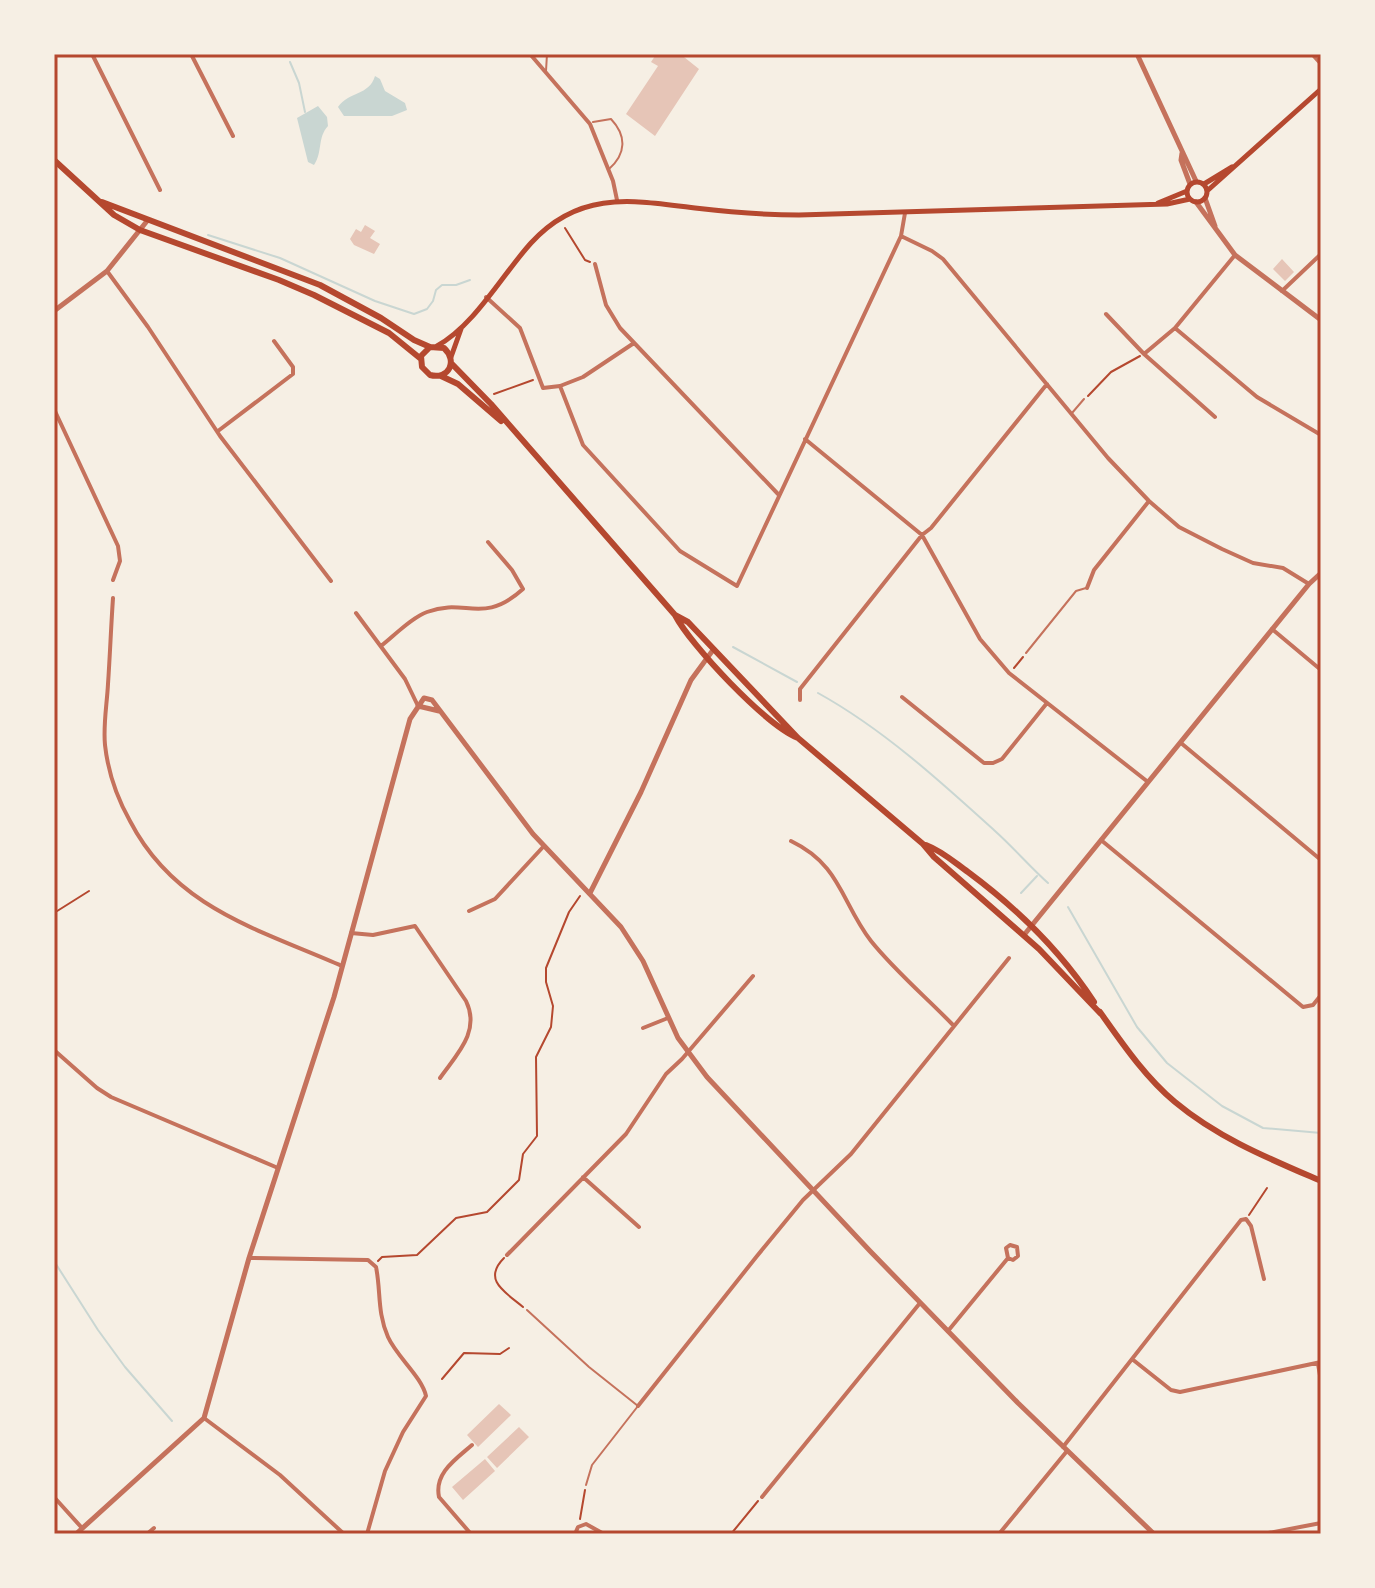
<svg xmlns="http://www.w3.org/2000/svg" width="1375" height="1588" viewBox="0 0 1375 1588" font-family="Raleway,sans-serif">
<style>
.water{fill:#c9d6d2}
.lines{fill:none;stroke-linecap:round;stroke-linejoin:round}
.stream{stroke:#c9d6d2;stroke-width:2}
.building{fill:#e6c5b7}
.path{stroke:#b5482f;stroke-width:2}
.service{stroke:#c5725c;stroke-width:2}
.minor{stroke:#c5725c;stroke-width:4}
.tertiary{stroke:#c5725c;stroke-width:5}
.secondary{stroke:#b5482f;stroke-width:5}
.primary{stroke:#b5482f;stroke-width:6}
.neatline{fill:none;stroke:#b5482f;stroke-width:3}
</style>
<rect width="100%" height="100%" fill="#f6efe4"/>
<path class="water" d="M375 76 380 79 385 91 405 103 407 110 392 116H344L338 107C349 91 369 96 375 76Z
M318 106 327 117 328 126C317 138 323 152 314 165L308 162 297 118Z"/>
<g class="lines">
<path class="stream" d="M290 62 299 83 305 112
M208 235 280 258 375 301 414 314 427 309 433 301 436 290 442 285H456L470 280
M733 647 797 682
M818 693C883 729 940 781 995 831 1013 847 1030 867 1048 883
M1021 893 1037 876
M1068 907 1137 1027 1167 1063 1222 1106 1263 1128 1321 1133
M54 1261 98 1330 125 1367 172 1421"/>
</g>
<path class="building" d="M653 54H686L684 57 699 69 655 136 626 114 658 66 651 62 655 56Z
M365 225 375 231 370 238 380 244 374 254 354 245 350 239 356 229 361 232Z
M1282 259 1294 272 1285 281 1273 269Z
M499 1404 511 1415 478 1447 467 1435Z
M519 1427 529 1437 497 1468 487 1457Z
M485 1459 495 1471 463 1500 452 1487Z"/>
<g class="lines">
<path class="path" d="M565 228 585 260 590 262
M494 394 533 380
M1088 396 1111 372 1140 356
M1014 668 1023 657
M54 913 89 891
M1249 1215 1267 1188
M504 1258C482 1280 505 1292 523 1307
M378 1261 382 1257 417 1255 456 1218 487 1212 519 1180 523 1154 537 1136 536 1057 551 1027 553 1006 546 982V968L569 912 580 896
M442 1379 464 1353 500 1354 509 1348
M580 1519 585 1490
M731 1534 758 1501"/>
<path class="service" d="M546 71 547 54
M593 122 611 119C627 136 626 154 609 169
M1072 413 1084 399
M1026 653 1076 591 1086 588
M527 1310 589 1367 638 1406 592 1465 586 1485"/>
<path class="minor" d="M92 54 160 190
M191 54 233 136
M530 54 590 124 613 181 617 200
M1312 54 1321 64
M901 236 932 251 943 259 1108 458 1149 501 1179 527 1222 549 1253 563 1283 568 1309 584
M595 264 606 305 620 328 778 494
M107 271 148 327 220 436 331 581
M1282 291 1321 254
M486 297 520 328 543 388 560 386 583 445 680 551 737 586 901 236 905 213
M1106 314 1144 354 1215 417
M1175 328 1257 397 1321 435
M1144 354 1175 328 1235 255
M560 386 583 377 634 343
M54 409 118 546 120 561 113 580
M218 431 293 374V367L274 341
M805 439 922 535 980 639 1009 673 1148 782
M1087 588 1094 570 1149 501
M113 598C111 627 110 655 108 684 107 704 103 725 105 745 108 772 117 798 130 821 175 908 258 929 342 966
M356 613 405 679 418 706
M1272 629 1321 670
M381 646C395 635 411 618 427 612 466 597 482 626 523 589L512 570 488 542
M902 697 984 763H993L1002 759 1047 703
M800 700V689L922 535 931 528 1047 384
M1181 743 1321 860
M1101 840 1303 1007 1313 1005 1321 995
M791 841C841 865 841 902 871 941 895 971 927 998 954 1026
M469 911 495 899 543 847
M351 933 373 935 415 926 466 1001C481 1032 456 1055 440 1078
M643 1028 668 1018
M54 1050 97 1088 111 1097 278 1168
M583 1177 639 1227
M507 1255 626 1134 666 1074 682 1059 753 976
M249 1258 368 1260 376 1267C381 1291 377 1312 388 1337 397 1357 422 1377 426 1396L403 1432 385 1471 367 1534
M948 1331 1008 1258 1013 1260 1018 1256 1017 1247 1010 1245 1006 1248 1008 1258
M1132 1359 1171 1390 1180 1392 1321 1362
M1318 1364 1321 1381
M638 1406 757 1256 803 1200 851 1154 1009 958
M204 1418 280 1475 344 1534
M1063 1447 1241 1220 1246 1219 1251 1226 1264 1279
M54 1497 82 1528
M762 1497 920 1303
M147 1534 154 1528
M471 1534 439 1497C434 1473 456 1459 472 1445
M575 1534 578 1527 586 1524 604 1534
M999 1534 1067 1451
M1263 1534 1321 1523"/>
<path class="tertiary" d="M1137 54 1196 181
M1182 153 1181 160 1190 184
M1205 198 1215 226
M1196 202 1235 255 1321 320
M54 311 107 271 147 221
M418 706 439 711
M590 893 641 792 691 680 713 650
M1024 935 1309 584 1321 573
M76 1534 204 1418 249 1258 334 997 410 719 424 698 432 700 533 834 621 927 643 961 678 1038 707 1077 870 1251 1018 1403 1154 1534"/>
<path class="secondary" d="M1187 192a10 10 0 1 1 20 0a10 10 0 1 1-20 0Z
M1204 184 1232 167
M1207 191 1321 89
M1158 203 1187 191
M437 346C475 325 502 275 531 243 579 190 632 200 695 208 730 212 764 215 799 215L1167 204 1190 199
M451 357 461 329"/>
<path class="primary" d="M54 160 114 215 140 230 279 280 314 295 389 333 421 359
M102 202 320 285 381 318 414 340 430 347 444 348C458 361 449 380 430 375L422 367 421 356 430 347
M452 364 491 404 675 615C691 646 766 725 798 738
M441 376 458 384 501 421
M675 615 688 622 798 738 923 844 934 857 1039 949 1101 1014
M926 845C942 851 954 862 968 872 1018 909 1060 950 1094 1002
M1100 1012C1122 1043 1145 1077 1175 1102 1218 1138 1270 1159 1321 1181"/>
</g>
<rect width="1375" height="1588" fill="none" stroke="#f6efe4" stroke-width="112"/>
<rect x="56" y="56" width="1263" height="1476" class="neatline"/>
</svg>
